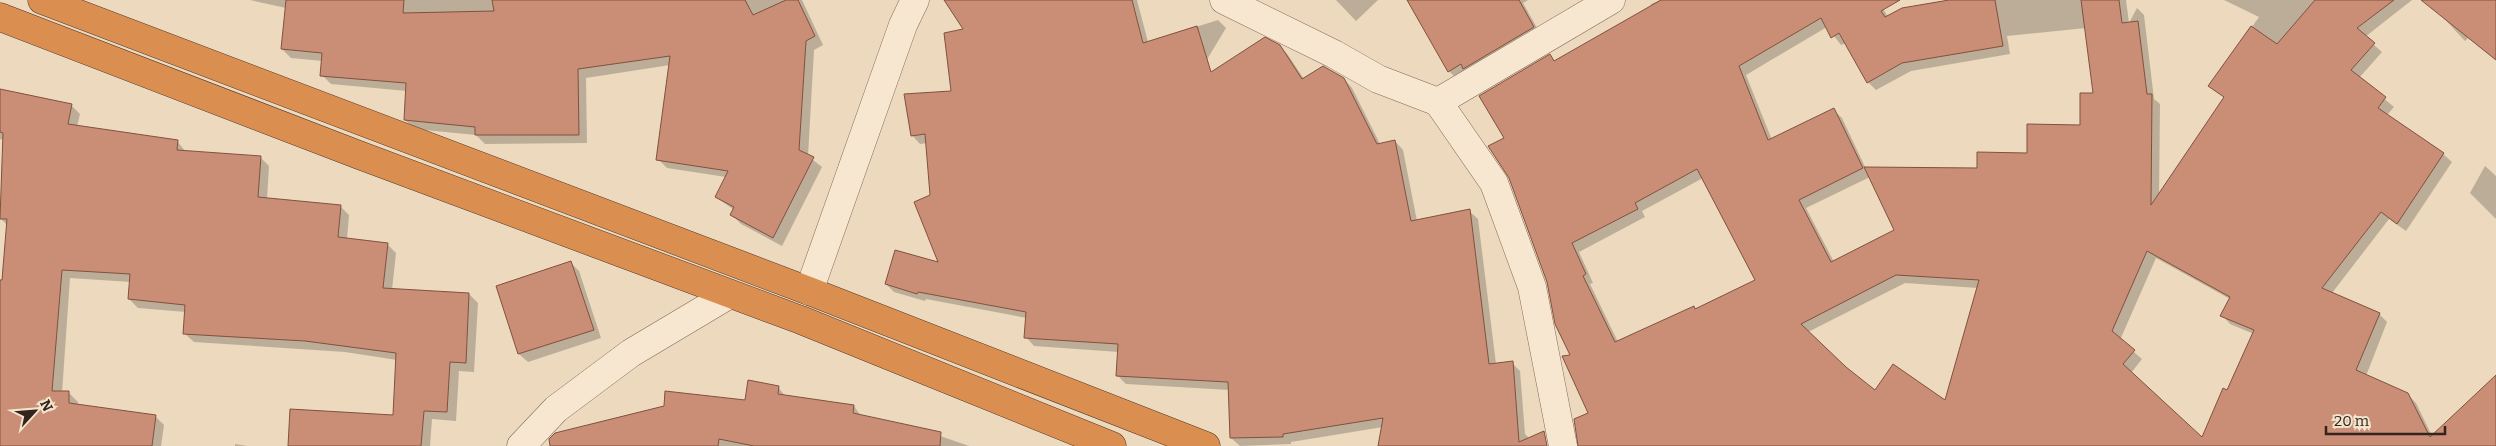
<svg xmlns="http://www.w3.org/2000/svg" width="2496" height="446" viewBox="0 0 2496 446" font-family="Bitter,serif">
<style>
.shadow{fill:#0003;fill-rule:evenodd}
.building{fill:#c98e75;stroke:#81513e;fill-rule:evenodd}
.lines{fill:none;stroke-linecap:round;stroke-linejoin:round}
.street-casing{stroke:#836a58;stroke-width:29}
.highway-casing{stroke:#50392c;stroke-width:29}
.street{stroke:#f7e7d1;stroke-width:28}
.highway{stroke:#da8e50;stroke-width:28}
</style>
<rect width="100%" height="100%" fill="#ecd9be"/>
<path class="shadow" d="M250 0H802L823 45 814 50 808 156 822 167 782 246 741 224 732 215 734 210 716 197 726 177 667 168 658 159 670 65 586 78 587 143 485 144 476 135 414 129 405 120 407 91 331 84 322 75 323 61 291 58 282 49 286 8Z
M965 0H1137L1148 42 1218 20 1226 28 1191 86 1280 46 1288 55 1304 79H1344L1352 88 1380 144 1395 141 1403 150 1417 221 1469 211 1478 219 1496 364 1512 363 1520 371 1525 434 1528 437V446H1380L1383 427 1291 442V444L1240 446 1231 438 1230 390 1126 384 1118 376 1119 352 1034 346 1026 337 1027 318 926 299 925 301 894 292 886 284 940 264 927 143 920 144 912 135 952 92 965 30Z
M1336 0H1378L1356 21Z
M1446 0H1528L1523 3 1541 35 1457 79 1449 71Z
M1660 0H1878L1888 17 1957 0H2126L2129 23 2137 8 2144 15 2154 99 2160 104 2159 196 2225 98 2210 85 2259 17 2224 0H2412L2365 37 2382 52 2359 78 2394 107 2387 115 2443 154 2452 162 2406 231 2389 219 2332 293 2379 314 2387 322 2366 376 2407 394 2416 403 2432 436 2496 376V446H1579L1589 414 1505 139 1550 56 1556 62 1652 7 1651 4ZM1827 27 1841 45 1846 43 1868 82 1876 90 1911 71 2010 54 2007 36 2086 28 2095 95 2081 127 2028 154 1978 169H1866L1842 118 1833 110 1772 140 1746 75ZM1870 177 1896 230 1834 262 1806 208ZM1703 178 1757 280 1696 310 1618 342 1590 284 1593 283 1579 252 1645 217 1642 211ZM2156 258 2230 299 2222 315 2230 324 2254 334 2228 392 2202 439 2131 373 2142 359 2120 340ZM1905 283 1978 288 1946 402 1875 392 1845 368 1808 332Z
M2427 0H2496V60L2468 38 2465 41Z
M0 90 71 105 80 114 77 127 177 141 186 152 260 157 269 166 267 199 340 206 349 215 347 239 387 244 396 253 392 290 469 294 478 303 474 372 459 371 456 421 432 419 430 446H289L394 416 397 360 345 352 194 342 184 333 186 312 138 308 129 299 131 282 70 278 62 393H69L78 402V405L155 416 164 425 161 446H0V281L4 282 8 226 0 218 4 140 0 139Z
M2485 166 2496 176V219L2470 193Z
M571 263 579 271 601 338 528 362 519 354 497 286Z
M778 387 786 397 854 406 861 416 920 429 969 446H560L746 401Z
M235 444 247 446H235Z"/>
<path class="building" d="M286 0H404L403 13 494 11 492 0H745L753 15 786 0H798L815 36 806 41 799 150 814 157 773 238 730 215 734 207 715 197 728 171 656 160 670 56 578 69 579 135H475V127L404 120 406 83 320 76 322 53 281 49Z
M944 0H1132L1143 43 1197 26 1211 72 1265 37 1280 45 1302 79 1323 66 1344 78 1377 144 1395 140 1411 221 1470 209 1489 364 1513 361 1519 442 1544 431 1547 446H1378L1383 418 1283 434V437L1230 438 1228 382 1116 376 1118 344 1024 338 1026 312 918 292 917 294 885 284 895 250 938 262 914 202 930 195 925 134 911 136 904 94 951 91 944 33 963 29Z
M1407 0H1519L1534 27 1463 69 1461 64 1448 72Z
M1661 0H1900L1881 11 1885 17 1902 8 1949 0H1995L2003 46 1902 63 1867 83 1839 33 1831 38 1821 18 1739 66 1768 140 1834 108 1863 168 1799 200 1831 262 1894 230 1864 167 1977 168V152L2027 153V124L2080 125V93H2093L2081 0H2119L2122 23 2138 21 2147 94H2152L2151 205 2224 97 2208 86 2251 26 2277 44 2315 0H2394L2357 28 2375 43 2351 70 2386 97 2378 108 2444 153 2397 224 2381 212 2322 288 2380 313 2356 370 2408 393 2430 437 2496 375V446H1578L1574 419 1588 413 1562 356 1570 355 1555 324 1547 282 1509 178 1488 146 1504 138 1479 96 1550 54 1554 61ZM1697 169 1755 280 1695 309 1694 306 1615 342 1583 276 1586 274 1572 243 1638 209 1635 203ZM2147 251 2230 297 2220 316 2254 330 2227 390 2223 388 2202 437 2123 364 2135 350 2112 331ZM1896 275 1979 280 1945 400 1893 364 1875 390 1846 367 1801 324Z
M2421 0H2496V60Z
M0 89 72 104 68 124 178 140 177 150 261 156 258 197 341 205 338 237 388 243 383 288 469 293 466 363 450 362 447 412 424 411 421 446H288L290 409 393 415 396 353 305 341 183 334 185 305 128 299 130 274 62 270 52 391H69V403L156 415 152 446H0V280H2L7 219H0L3 133 0 132Z
M571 261 594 330 518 354 496 286Z
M748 380 779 386 778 394 854 405 853 413 941 432 940 446H754L719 439 718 446H550L549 439 555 433 664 406 665 391 745 400Z"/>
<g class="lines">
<g class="street-casing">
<path id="street" d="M1224 0 1334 54 1378 79 1438 102 1494 183 1532 287 1563 446
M1438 102 1611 0
M809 291 903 25 915 0
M521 446 556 409 631 353 730 294"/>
</g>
<g class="highway-casing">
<path id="highway" d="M42 0 809 291 1206 446
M0 17 359 155 801 320 1112 446"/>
</g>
<use href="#street" class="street"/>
<use href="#highway" class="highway"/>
</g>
<g transform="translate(35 411) rotate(64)" stroke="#f3e4cd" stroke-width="4" paint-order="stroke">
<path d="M0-4L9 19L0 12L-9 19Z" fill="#33241c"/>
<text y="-8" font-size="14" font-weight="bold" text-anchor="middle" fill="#33241c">N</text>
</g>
<path d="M2326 426v8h119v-8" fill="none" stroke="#33241c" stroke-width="2.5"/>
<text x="2334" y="426" font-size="15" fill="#33241c" stroke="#f3e4cd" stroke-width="4" paint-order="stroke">20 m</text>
</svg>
